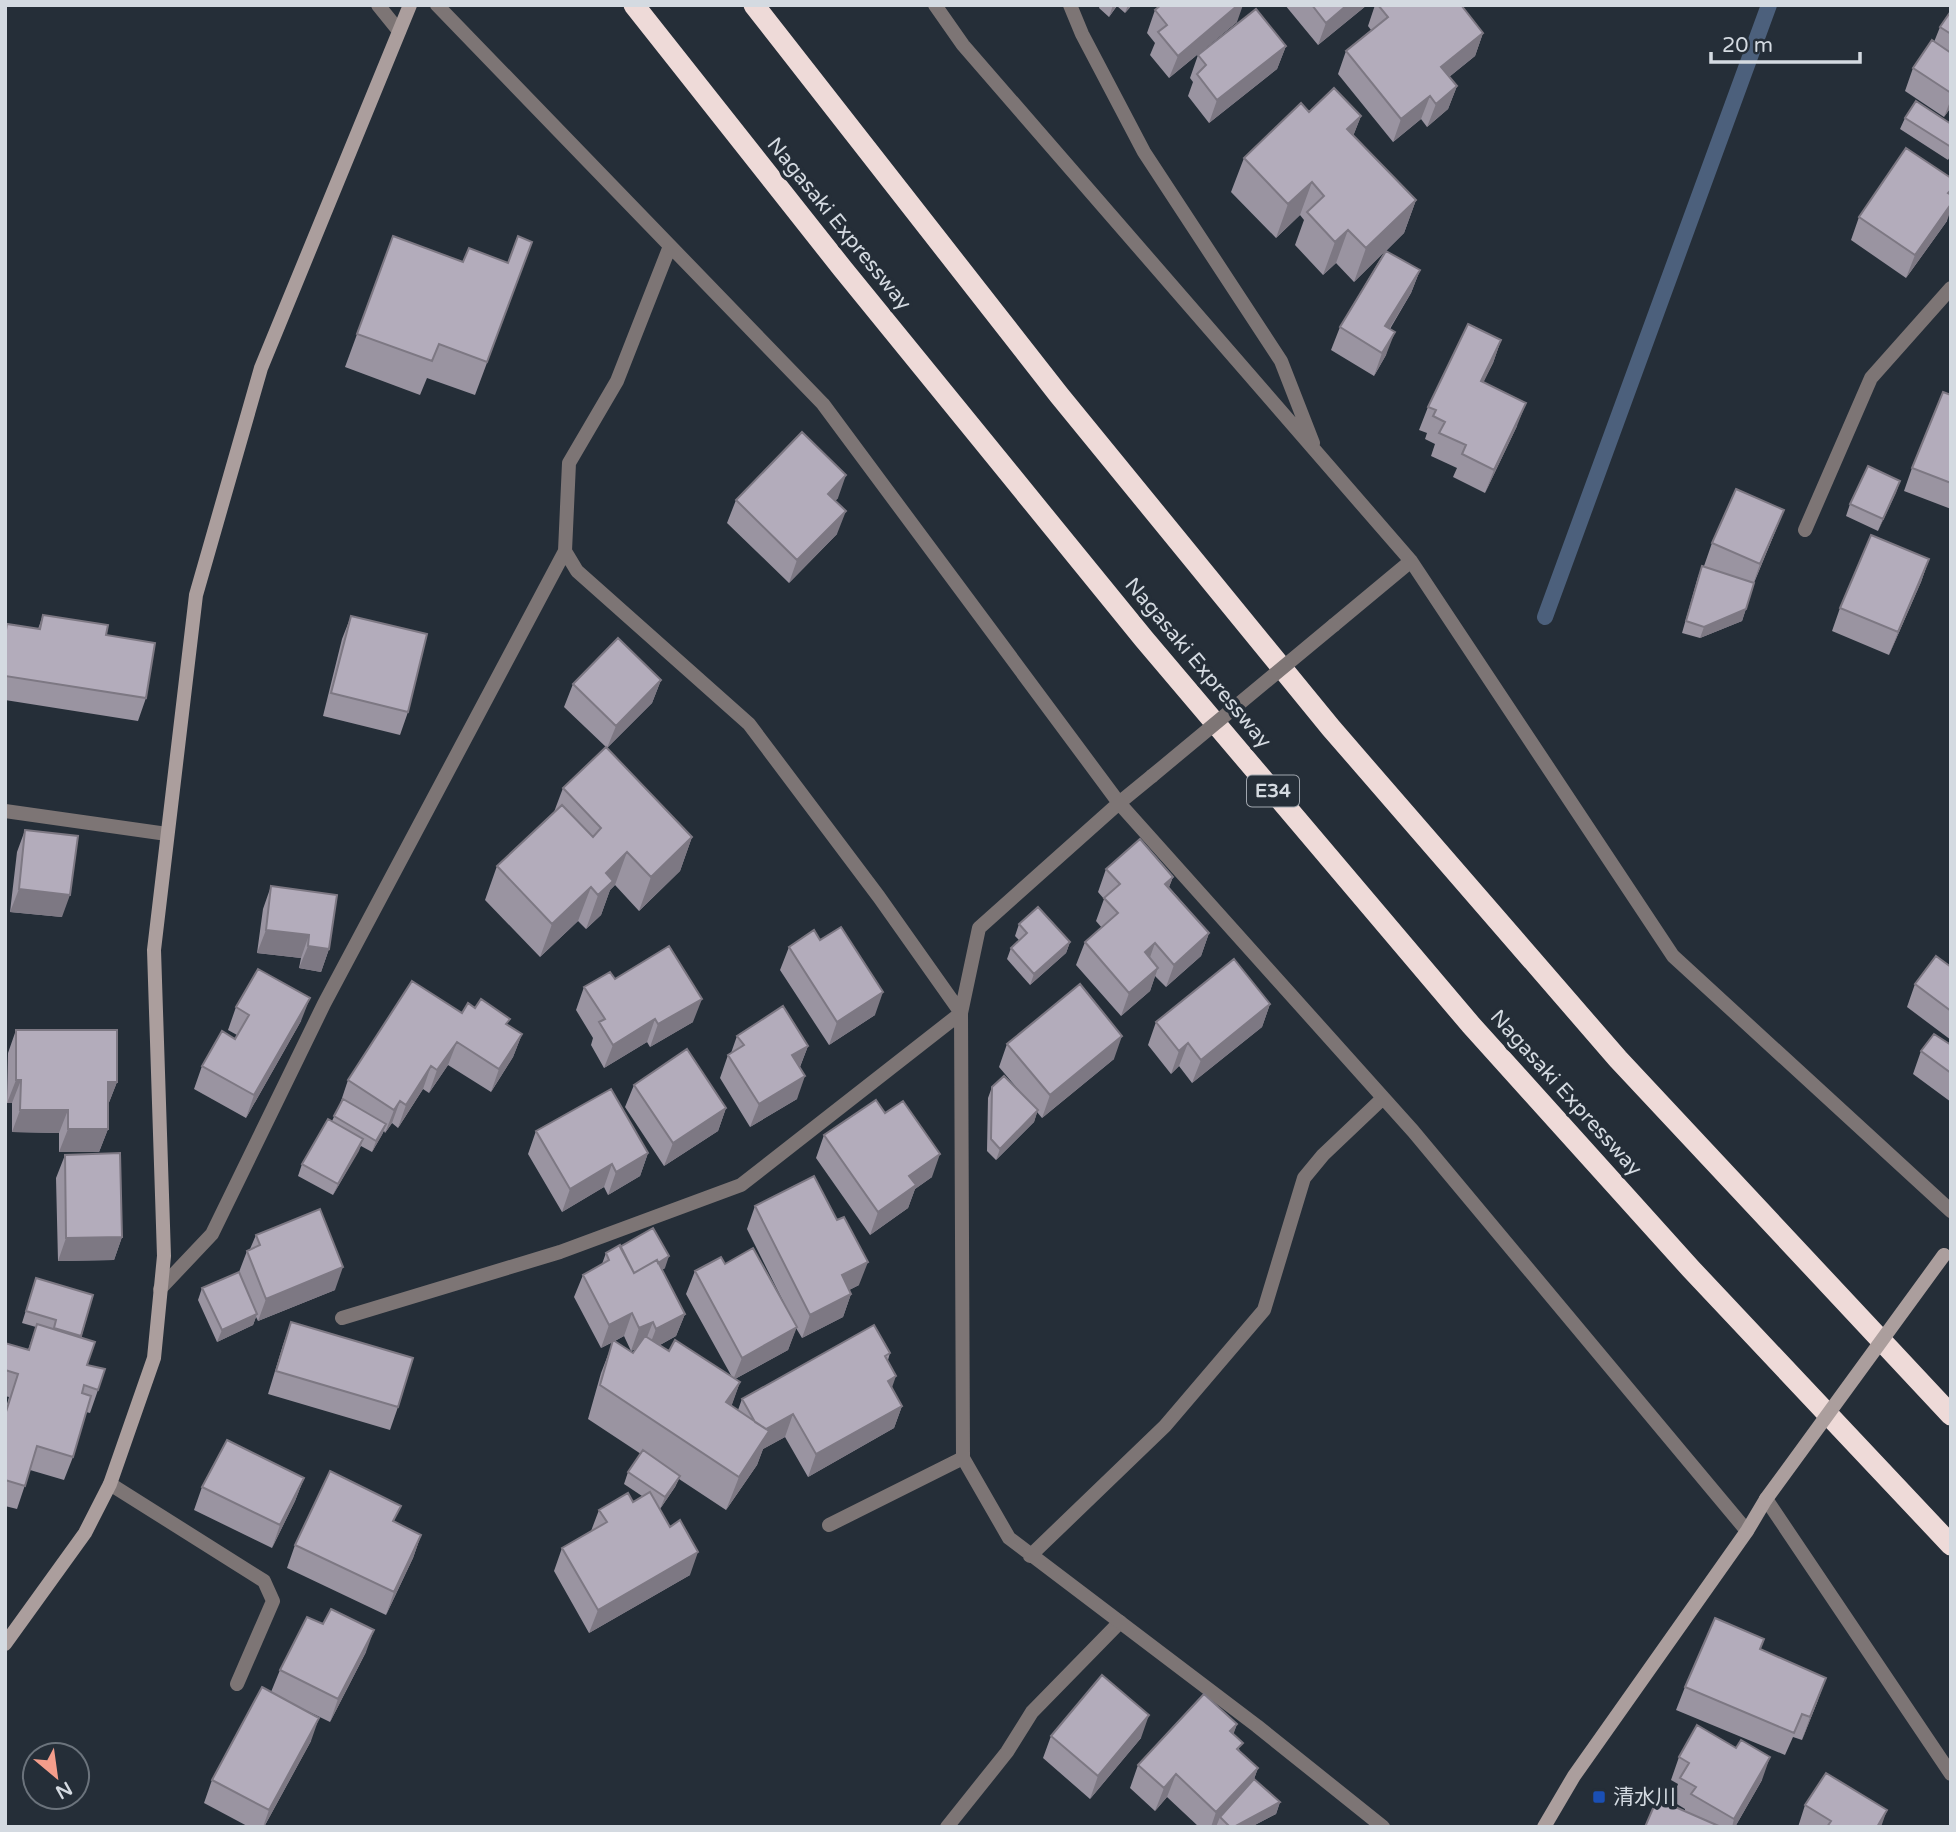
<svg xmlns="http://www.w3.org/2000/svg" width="1956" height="1832" viewBox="0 0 1956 1832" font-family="'Varela Round','Noto Sans JP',sans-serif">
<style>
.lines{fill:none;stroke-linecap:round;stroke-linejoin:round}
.stream{stroke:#4c607c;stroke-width:16}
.lane{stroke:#7d7575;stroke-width:14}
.street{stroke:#7d7575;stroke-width:14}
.secondary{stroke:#ab9e9d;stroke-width:14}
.highway{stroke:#eedad8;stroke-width:21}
.street-bridge{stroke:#7d7575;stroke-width:14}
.secondary-bridge{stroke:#ab9e9d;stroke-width:14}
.wall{fill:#9a94a1;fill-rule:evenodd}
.shaded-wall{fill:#7d7883}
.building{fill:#b3acbb;stroke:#7d7883;stroke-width:2}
.transit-dot{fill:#1a4fb4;stroke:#252e38;stroke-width:2.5}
.labels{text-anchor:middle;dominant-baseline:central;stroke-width:7;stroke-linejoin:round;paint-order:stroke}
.shield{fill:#252e38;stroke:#a0a6ae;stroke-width:2}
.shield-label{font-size:19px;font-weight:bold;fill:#d4dae1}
.street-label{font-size:21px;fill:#d4dae1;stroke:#252e38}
.poi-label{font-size:21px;fill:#d4dae1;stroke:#252e38;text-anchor:start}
</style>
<rect width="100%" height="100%" fill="#252e38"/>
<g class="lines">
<path class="stream" d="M1545,617L1769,5"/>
<path class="lane" d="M947,1827L1007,1752L1032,1712L1120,1622"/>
<path class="street" d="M378,5L399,31
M437,5L823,404L1119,803L1413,1131L1747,1531
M935,5L963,45L1411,561L1673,956L1951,1211
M1070,5L1082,34L1144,152L1281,361L1313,443
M1805,530L1871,378L1951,288
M1334,625L1411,561
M1152,776L1119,803L979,928L961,1013L963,1458L1009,1538L1257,1726L1383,1827
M5,811L167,834
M160,1289L212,1234L324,1004L565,551
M342,1318L560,1252L741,1185L961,1013L879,897L749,724L577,571L565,551L569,463L617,381L670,246
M110,1484L264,1581L273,1601L237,1684
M1766,1499L1951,1774
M829,1525L963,1458
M1030,1556L1165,1426L1264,1310L1304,1178L1323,1155L1383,1098"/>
<path class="secondary" d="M5,1644L85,1533L110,1484L154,1358L164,1256L154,950L196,595L261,368L410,5
M1544,1827L1574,1776L1747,1531L1766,1499"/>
<path class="highway" d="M634,5L842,268L1144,639L1471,1025L1691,1269L1951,1545
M754,5L1059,395L1331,728L1618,1059L1951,1415"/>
<path class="street-bridge" d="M1152,776L1334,625"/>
<path class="secondary-bridge" d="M1766,1499L1944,1255"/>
</g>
<path class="wall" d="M1100,5H1132L1125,13L1117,6L1109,17L1099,8Z
M1285,5H1367L1318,45Z
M1375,5H1461L1483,33L1475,56L1449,77L1457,86L1448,109L1427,127L1421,119L1393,142L1338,74L1346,51L1371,30L1368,26Z
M1155,10L1237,22L1169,78L1150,55L1155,43L1147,33Z
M1951,11V111L1949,110L1944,117L1905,91L1913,68L1934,42L1940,27Z
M1286,46L1277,69L1209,123L1188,96L1193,82L1190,78L1198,55Z
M1309,112L1361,116L1353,136L1416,200L1404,233L1386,251L1420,270L1411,293L1390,329L1386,355L1374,376L1331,350L1340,327L1385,251L1354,282L1336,263L1323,275L1295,245L1304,220L1300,215L1276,238L1231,192L1244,158Z
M1905,118L1951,124V155L1948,160L1900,129Z
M1859,217L1947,221L1906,278L1851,240Z
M393,236L463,262L508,263L532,242L475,395L427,378L420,395L345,367Z
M1501,340L1493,363L1483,382L1517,426L1485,493L1453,477L1457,468L1431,456L1435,444L1425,439L1427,433L1419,430L1428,407Z
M1951,395V509L1904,491L1912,468Z
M1900,481L1878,531L1846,516L1850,504Z
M838,498L835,501L837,534L789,583L727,523L736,500Z
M1784,510L1775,532L1754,583L1742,621L1700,638L1682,633L1698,577L1702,566H1704L1712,543Z
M1929,559L1921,582L1889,655L1832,631L1840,608Z
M43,615L106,635L146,698L138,721L5,700V630L7,624L38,629Z
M351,616L408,712L400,735L323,716L342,639Z
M661,680L652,703L607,748L692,837L680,871L639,911L615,885L610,890L601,915L586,929L578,921L540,957L485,900L497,866L554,812L563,788L606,747L564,707L573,684Z
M25,830L62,917L10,912L17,852Z
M1106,869L1173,877L1169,887L1209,933L1201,956L1166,987L1155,976L1150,991L1121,1016L1076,965L1085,942L1102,928L1096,921L1104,899L1098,892Z
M271,886L329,949L321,972L299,968L301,958L257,953L263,909Z
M1019,924L1070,942L1066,953L1030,985L1007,959L1011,948L1019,940L1015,936Z
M820,940L875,1015L829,1045L780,970L789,947Z
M1951,967V1040L1907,1007L1915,984Z
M615,979L693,1022L650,1047L647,1042L604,1068L591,1045L593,1038L576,1010L584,987Z
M1270,1004L1262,1027L1192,1083L1179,1066L1171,1074L1148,1045L1156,1022Z
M236,1007L301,1021L246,1118L194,1089L202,1066L235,1039L237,1035L228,1030Z
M462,1013L508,1025L522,1034L513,1057L491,1092L448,1065L429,1093L423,1089L398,1128L392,1123L385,1133L384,1131L372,1152L361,1146L333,1195L298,1176L302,1164L332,1121L340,1104L348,1080Z
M16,1030L117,1082L108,1105V1129L99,1152H59V1133L12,1132V1103H7L8,1053Z
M737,1036L808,1046L800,1067L797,1099L750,1127L720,1078L728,1055L731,1053Z
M1007,1044L1114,1059L1042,1118L1037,1112L1034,1122L996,1160L987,1151L988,1098L992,1087L1023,1095L999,1067Z
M1951,1045V1102L1913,1074L1921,1051Z
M634,1085L726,1108L718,1131L664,1166L625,1107Z
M536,1131L648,1153L640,1176L608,1195L604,1187L562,1212L528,1154Z
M824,1135L932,1177L915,1189L908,1208L870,1235L816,1158Z
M65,1155L122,1237L114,1260L58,1261L56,1178Z
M755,1206L859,1285L849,1290L851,1294L843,1317L802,1338L796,1328L788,1350L735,1379L740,1382L731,1406L738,1410L742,1399L890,1353L888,1360L892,1388L902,1406L894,1428L808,1477L785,1437L763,1449L757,1465L726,1510L679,1479L675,1487L660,1509L659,1508L690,1575L589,1633L554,1571L562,1548L591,1531L599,1510L633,1502L642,1496L624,1484L628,1472L641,1454L588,1419L601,1373L613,1342L601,1348L574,1297L583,1275L602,1264L606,1253L665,1268L662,1270L685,1314L676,1336L660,1345L669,1351L732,1377L686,1294L695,1271L725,1264L791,1317L747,1229ZM624,1336L631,1351L636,1349L633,1353L615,1341Z
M256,1235L335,1290L258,1321L256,1317L253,1325L217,1342L198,1300L202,1288L239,1272L247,1251L250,1249Z
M36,1278L93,1295L81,1338L87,1365L98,1390L90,1413L86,1412L73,1457L64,1480L30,1470L17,1509L5,1506V1411L9,1397L5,1396V1343L28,1350L36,1327L22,1323Z
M291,1322L398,1407L390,1430L268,1394L283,1345Z
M304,1478L295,1501L272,1548L194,1510L202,1487Z
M395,1522L421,1535L413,1558L386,1615L287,1568L295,1545Z
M1764,1639L1760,1650L1818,1700L1802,1740L1793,1737L1785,1755L1676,1710L1685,1687Z
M366,1652L330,1722L289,1702L311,1741L264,1827H249L204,1803L212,1780L271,1692L280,1670Z
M1237,1724L1233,1734L1240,1751L1258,1768L1254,1779L1280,1802L1276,1814L1251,1827H1217V1825L1216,1827H1199L1167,1797L1155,1811L1130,1788L1138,1765Z
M1051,1736L1141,1738L1090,1799L1043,1758Z
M1679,1757L1762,1780L1735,1827H1645L1685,1811V1809L1672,1801L1678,1784L1671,1780Z
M1805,1805L1881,1827H1798Z"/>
<path class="shaded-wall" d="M1113,5H1117L1109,17Z
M1128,5H1132L1125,13Z
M1238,5H1243L1237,22L1169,78L1178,56Z
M1347,5H1367L1318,45L1326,23Z
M1483,33L1475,56L1433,90L1441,67Z
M1286,46L1277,69L1209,123L1217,100Z
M1457,86L1448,109L1427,127L1436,104Z
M1430,96L1421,119L1393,142L1401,119Z
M1951,99V105L1949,110L1944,117Z
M1361,116L1348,149L1347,129Z
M1312,182L1300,215L1276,238L1288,204Z
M1416,200L1404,233L1354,282L1366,248Z
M1951,204V209L1947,221L1906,278L1915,255Z
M1348,230L1336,263L1323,275L1335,242Z
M1420,270L1411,293L1377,349L1385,326Z
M1395,332L1386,355L1374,376L1382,353Z
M1501,340L1493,363L1473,404L1481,381Z
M1526,403L1517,426L1485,493L1494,470Z
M846,475L838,498L819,516L828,494Z
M1900,481L1896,493L1878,531L1883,519Z
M1784,510L1775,532L1752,587L1760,564Z
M846,511L837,534L789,583L797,560Z
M1929,559L1921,582L1889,655L1898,632Z
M1746,609L1742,621L1700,638L1704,627Z
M661,680L652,703L607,748L616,726Z
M692,837L680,871L639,911L651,877Z
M627,852L615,885L610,890L601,915L586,929L606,873Z
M1173,877L1164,900L1165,884Z
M591,887L578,921L540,957L552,924Z
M19,889L70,895L62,917L10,912Z
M266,930L309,935L301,958L257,953Z
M1209,933L1201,956L1166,987L1174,965Z
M1070,942L1066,953L1030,985L1034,974Z
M1155,943L1147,966L1145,952Z
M308,946L329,949L321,972L299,968Z
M1158,968L1150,991L1121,1016L1129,993Z
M883,992L875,1015L829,1045L837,1022Z
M310,998L301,1021L246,1118L254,1095Z
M702,999L693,1022L650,1047L658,1024Z
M1270,1004L1262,1027L1192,1083L1201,1060Z
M655,1019L647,1042L604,1068L613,1045Z
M522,1034L513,1057L491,1092L499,1069Z
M1122,1036L1114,1059L1042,1118L1050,1095Z
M457,1042L448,1065L429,1093L437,1070Z
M1188,1043L1179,1066L1171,1074L1179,1051Z
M808,1046L799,1069L792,1055Z
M431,1066L423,1089L398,1128L406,1105Z
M805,1076L797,1099L750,1127L759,1104Z
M16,1080H21L12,1103H7Z
M108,1082H117L108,1105Z
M400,1101L392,1123L385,1133L394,1110Z
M726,1108L718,1131L664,1166L673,1143Z
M20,1110H68L59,1133L12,1132Z
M1038,1110L1034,1122L996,1160L1000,1149Z
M386,1124L382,1135L372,1152L376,1141Z
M68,1129H108L99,1152H59Z
M363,1139L359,1151L333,1195L338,1184Z
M648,1153L640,1176L608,1195L616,1172Z
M940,1154L932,1177L915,1189L908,1208L870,1235L878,1212L909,1176Z
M612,1164L604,1187L562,1212L570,1189Z
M122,1237L114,1260L58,1261L66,1238Z
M669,1256L665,1268L630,1287L634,1276Z
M868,1262L859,1285L834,1298L842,1275Z
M343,1267L335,1290L258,1321L266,1299Z
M851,1294L843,1317L802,1338L810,1315Z
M632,1313L624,1336L601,1348L609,1325Z
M257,1314L253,1325L217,1342L222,1330Z
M685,1314L676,1336L647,1352L656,1329Z
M653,1322L644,1345L631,1351L639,1328Z
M797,1327L788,1350L733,1380L742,1358Z
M896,1376L888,1399V1381Z
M740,1382L728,1416L726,1402Z
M902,1406L894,1428L808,1477L816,1454Z
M793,1414L785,1437L763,1449L757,1465L726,1510L739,1477L761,1432Z
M680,1476L675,1487L660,1509L665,1497Z
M304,1478L295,1501L272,1548L280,1525Z
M421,1535L413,1558L386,1615L394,1592Z
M698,1552L690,1575L589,1633L598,1610Z
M374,1630L366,1652L330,1722L338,1699Z
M1826,1678L1818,1700L1802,1740L1810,1717Z
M1149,1715L1141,1738L1090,1799L1098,1776Z
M319,1718L311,1741L264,1827H263L269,1810Z
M1237,1724L1229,1747L1230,1731Z
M1770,1757L1762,1780L1735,1827H1732L1734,1819Z
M1258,1768L1250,1790L1220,1817L1216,1827H1211L1216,1812Z
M1176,1774L1167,1797L1155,1811L1164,1788Z
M1280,1802L1276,1814L1251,1827H1234Z
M1887,1810L1881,1827H1877Z"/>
<path class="building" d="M1161,5H1238L1178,56L1158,32L1167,25L1155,10Z
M1312,5H1347L1326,23Z
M1378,5H1461L1483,33L1441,67L1457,86L1436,104L1430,96L1401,119L1346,51L1388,17Z
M1256,9L1286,46L1217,100L1197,74L1206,65L1198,55Z
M1951,11V34L1940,27Z
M1932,40L1951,53V93L1913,68Z
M1334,88L1361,116L1347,129L1416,200L1366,248L1348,230L1335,242L1307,212L1324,196L1312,182L1288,204L1244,158L1301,103L1309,112Z
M1916,101L1951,124V147L1905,118Z
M1906,148L1951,178V190L1948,193L1951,195V204L1915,255L1859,217Z
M393,236L463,262L469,248L508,263L518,236L532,242L487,362L439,344L432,361L357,334Z
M1386,251L1420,270L1385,326L1395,332L1382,353L1340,327Z
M1468,324L1501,340L1481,381L1526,403L1494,470L1462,454L1466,445L1439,433L1445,422L1433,416L1436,410L1428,407Z
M1943,392L1951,395V483L1912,468Z
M802,432L846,475L828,494L846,511L797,560L736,500Z
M1868,466L1900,481L1883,519L1850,504Z
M1736,489L1784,510L1760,564L1712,543Z
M1871,535L1929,559L1898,632L1840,608Z
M1702,566L1754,583L1746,609L1704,627L1686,621Z
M43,615L108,625L106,635L155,643L146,698L5,676V636L7,624L40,629Z
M351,616L427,634L408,712L331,693Z
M618,638L661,680L616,726L573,684Z
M606,747L692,837L651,877L627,852L606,873L613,881L598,895L591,887L552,924L497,866L562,805L593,837L601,828L563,788Z
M25,830L78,836L70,895L19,889Z
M1140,839L1173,877L1165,884L1209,933L1174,965L1155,943L1145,952L1158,968L1129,993L1085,942L1118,913L1104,898L1120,884L1106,869Z
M271,886L337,895L329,949L308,946L309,935L266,930Z
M1038,907L1070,942L1034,974L1011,948L1027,933L1019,924Z
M841,927L883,992L837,1022L789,947L814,930L820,940Z
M669,946L702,999L658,1024L655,1019L613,1045L599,1022L605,1019L584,987L610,972L615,979Z
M1936,956L1951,967V1011L1915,984Z
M1234,959L1270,1004L1201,1060L1188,1043L1179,1051L1156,1022Z
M258,969L310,998L254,1095L202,1066L222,1031L235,1039L249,1015L236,1007Z
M412,981L462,1013L468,1003L475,1008L481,999L510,1019L506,1024L522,1034L499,1069L457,1042L437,1070L431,1066L406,1105L400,1101L394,1110L348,1080Z
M1080,984L1122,1036L1050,1095L1007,1044Z
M783,1006L808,1046L792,1055L805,1076L759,1104L728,1055L744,1045L737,1036Z
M16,1030H117V1082H108V1129H68V1110H20L21,1080H16Z
M1934,1034L1951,1045V1073L1921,1051Z
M687,1049L726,1108L673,1143L634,1085Z
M1004,1076L1038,1110L1000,1149L991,1139L992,1087Z
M611,1089L648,1153L616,1172L612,1164L570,1189L536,1131Z
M343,1099L386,1124L376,1141L334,1116Z
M876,1100L885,1113L903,1101L940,1154L909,1176L916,1185L878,1212L824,1135Z
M328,1119L363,1139L338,1184L302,1164Z
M120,1153L122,1237L66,1238L65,1155Z
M814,1176L837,1220L844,1217L868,1262L842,1275L851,1294L810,1315L755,1206Z
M320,1209L343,1267L266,1299L247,1251L260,1245L256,1235Z
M653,1228L669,1256L658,1263L657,1260L634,1273L620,1247Z
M620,1245L634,1273L657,1260L685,1314L656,1329L653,1322L639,1328L632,1313L609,1325L583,1275L609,1260L606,1253Z
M753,1248L797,1327L742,1358L695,1271L721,1257L725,1264Z
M239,1272L257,1314L222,1330L202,1288Z
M36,1278L93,1295L81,1336L54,1328L56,1320L26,1311Z
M291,1322L413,1358L398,1407L276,1371Z
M37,1324L95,1342L87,1365L105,1369L98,1390L84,1385L82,1393L91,1396L73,1457L37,1446L25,1486L5,1480V1415L18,1374L5,1370V1343L29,1350Z
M874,1325L890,1353L885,1356L896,1376L888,1381L902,1406L816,1454L793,1414L766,1429L755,1422L742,1399Z
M645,1336L669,1351L675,1340L740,1382L726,1402L769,1431L739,1477L600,1385L613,1340L633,1353Z
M227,1440L304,1478L280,1525L202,1487Z
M643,1450L680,1476L665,1497L628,1472Z
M330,1471L401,1506L393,1521L421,1535L394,1592L295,1545Z
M650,1492L670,1527L680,1520L698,1552L598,1610L562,1548L607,1522L599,1510L628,1493L633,1502Z
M331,1609L374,1630L338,1699L280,1670L307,1617L323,1624Z
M1715,1618L1764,1639L1760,1649L1826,1678L1810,1717L1802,1714L1794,1733L1685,1687Z
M1102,1675L1149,1715L1098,1776L1051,1736Z
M262,1687L319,1718L269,1810L212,1780Z
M1204,1694L1237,1724L1230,1731L1243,1743L1237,1749L1258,1768L1216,1812L1176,1774L1164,1788L1138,1765Z
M1697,1725L1736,1748L1741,1740L1770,1757L1734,1819L1691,1794L1696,1787L1680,1778L1689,1763L1679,1757Z
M1826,1773L1887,1810L1877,1827H1827L1831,1821L1805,1805Z
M1254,1779L1280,1802L1234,1827H1230L1220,1817Z
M1657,1799L1721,1827H1645Z"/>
<rect class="transit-dot" x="1592" y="1790" width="14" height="14" rx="3.5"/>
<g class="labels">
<rect class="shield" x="1247" y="775.5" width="52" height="31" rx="5"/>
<g class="shield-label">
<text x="1273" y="791">E34</text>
</g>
<g class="street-label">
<text transform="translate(839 224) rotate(51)">Nagasaki Expressway</text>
<text transform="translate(1198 663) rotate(50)">Nagasaki Expressway</text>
<text transform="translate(1566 1093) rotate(48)">Nagasaki Expressway</text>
</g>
<g class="poi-label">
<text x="1613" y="1797">清水川</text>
</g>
</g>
<rect width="1956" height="1832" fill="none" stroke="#d4dae1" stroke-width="14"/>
<g transform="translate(56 1776) rotate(151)"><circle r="33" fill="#252e38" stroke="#6b737c" stroke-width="2"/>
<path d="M0-5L12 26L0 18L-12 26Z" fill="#f49d8b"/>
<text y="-10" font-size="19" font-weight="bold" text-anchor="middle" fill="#d4dae1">N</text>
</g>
<path d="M1711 52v10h149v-10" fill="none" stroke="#d4dae1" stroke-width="3.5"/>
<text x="1722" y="52" font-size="21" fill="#d4dae1" stroke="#252e38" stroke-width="5" paint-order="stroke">20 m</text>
</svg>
